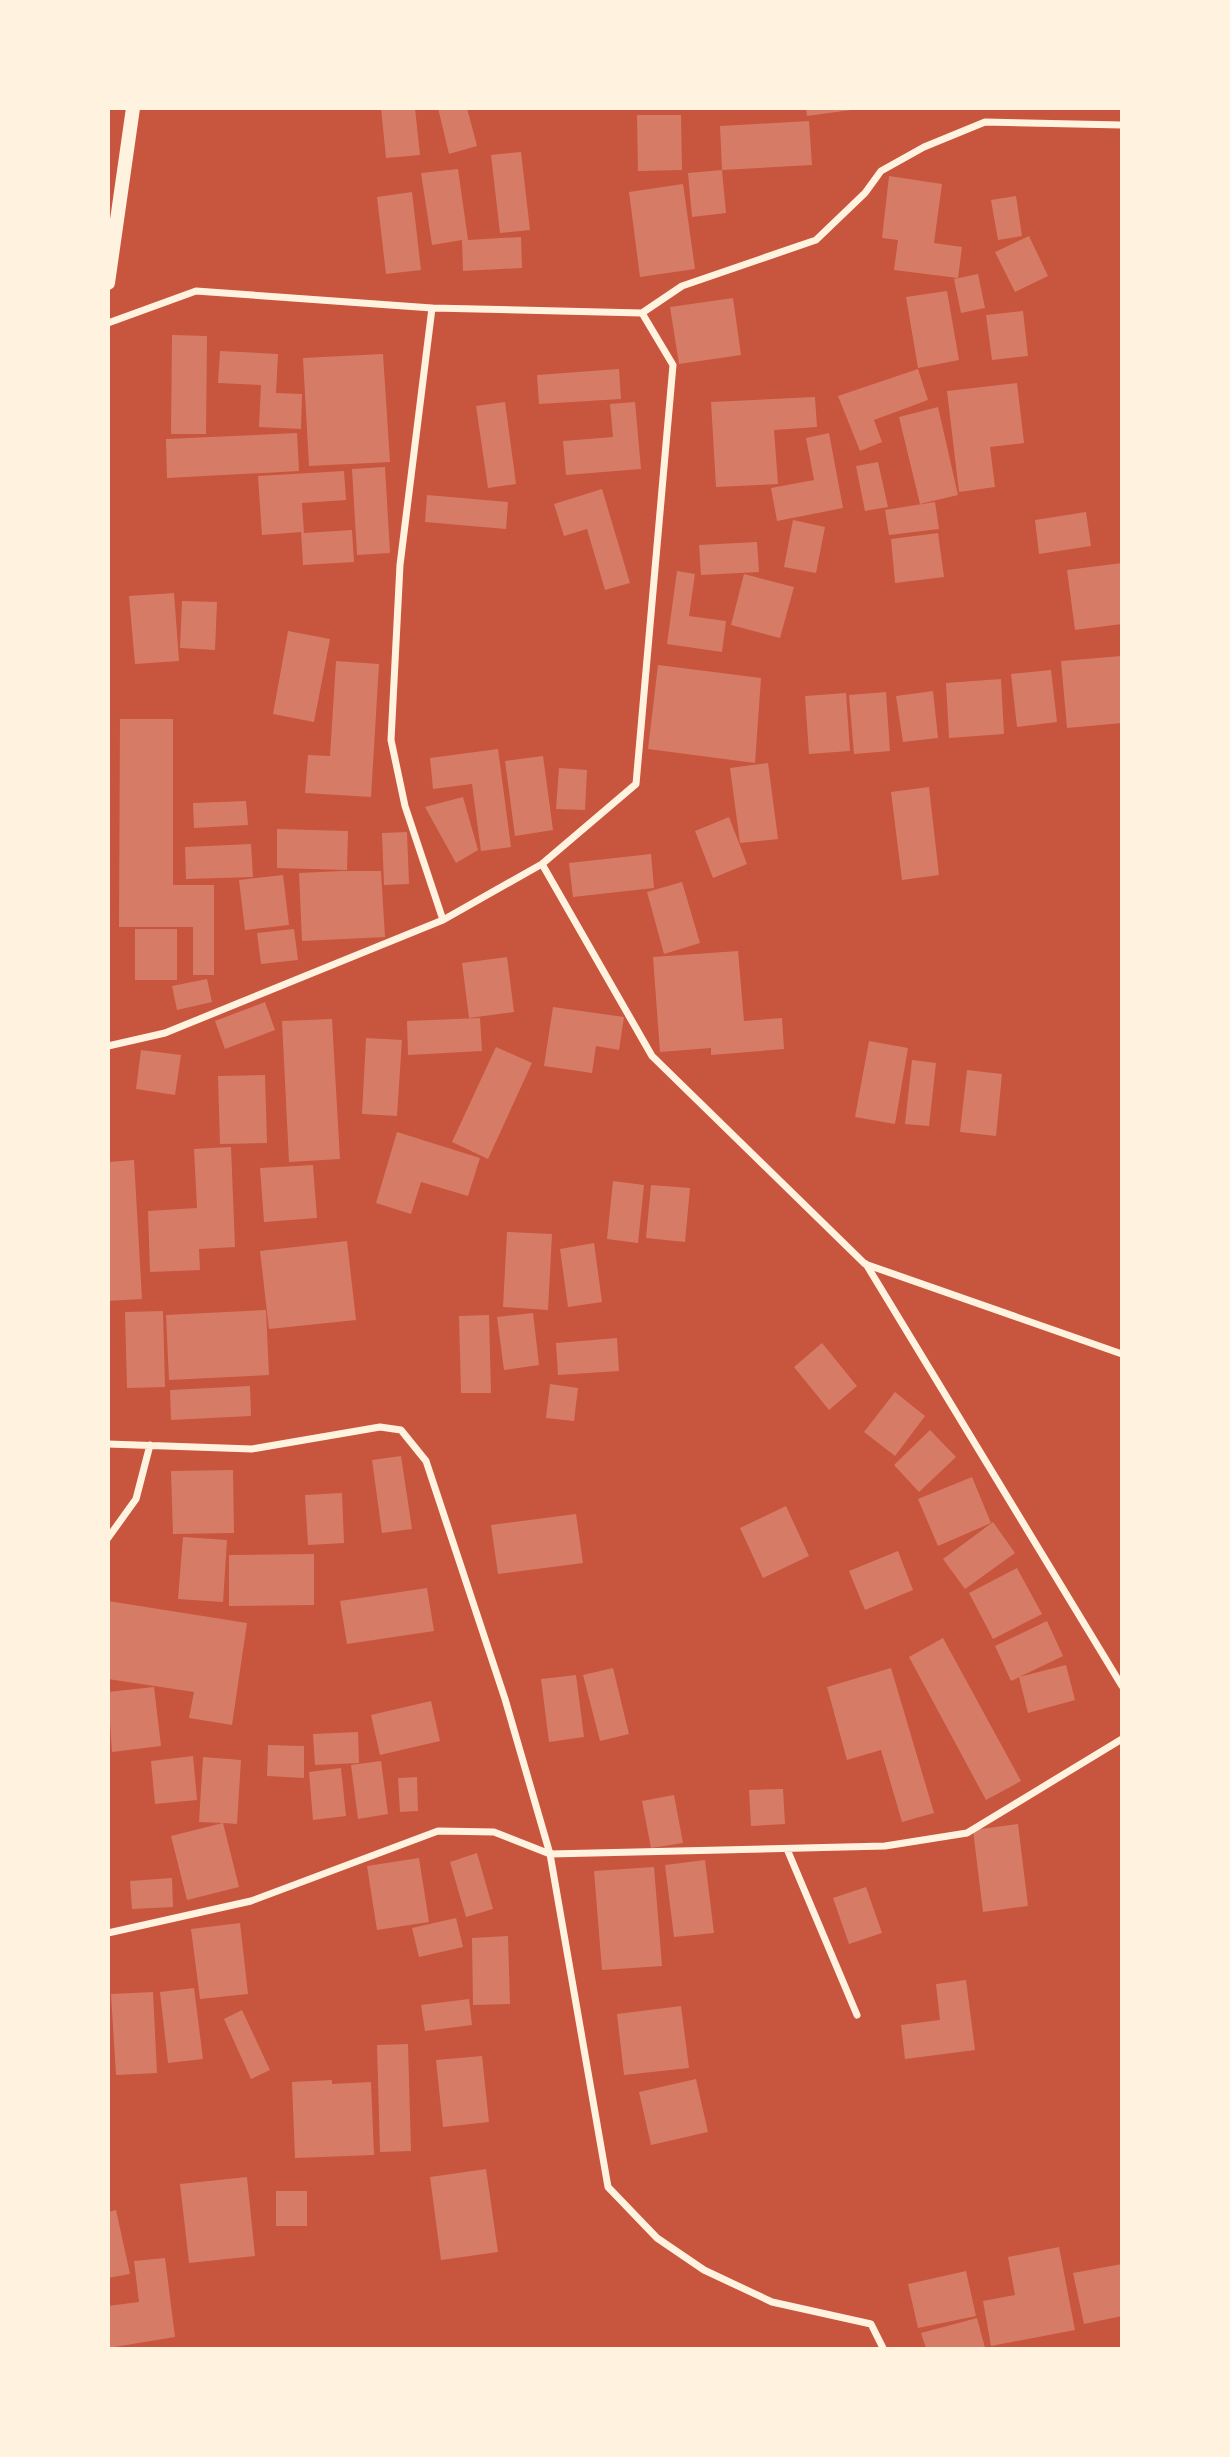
<svg xmlns="http://www.w3.org/2000/svg" width="1230" height="2457" viewBox="0 0 1230 2457" font-family="Jost,sans-serif">
<style>
.building{fill:#d67c66}
.lines{fill:none;stroke-linecap:round;stroke-linejoin:round}
.minor{stroke:#fff3e0;stroke-width:7}
.secondary{stroke:#fff3e0;stroke-width:14}
</style>
<rect width="100%" height="100%" fill="#c8553d"/>
<path class="building" d="M381,108H415L420,155L386,158Z
M438,108H467L477,146L449,154Z
M806,108H851V110L807,116Z
M637,115H681L682,170L638,171Z
M809,121L812,165L722,170L726,213L692,217L688,173L722,170L720,126Z
M521,152L530,230L500,233L491,155Z
M458,169L468,240L521,237L522,268L463,271L462,240L432,245L421,173Z
M889,176L942,184L934,243L962,247L958,278L894,270L898,240L882,238Z
M683,184L695,269L640,277L629,192Z
M412,192L421,270L386,274L377,197Z
M1016,196L1022,236L998,240L991,200Z
M1029,236L1048,276L1015,292L995,252Z
M978,274L985,308L961,313L954,279Z
M947,291L959,360L918,368L906,297Z
M733,298L741,355L679,364L670,307Z
M1023,311L1028,356L992,360L986,315Z
M172,335L207,336L206,434H171Z
M220,351L278,354L276,393L302,394L301,429L259,427L261,385L218,383Z
M383,354L390,462L309,466L303,358Z
M619,369L621,399L539,404L537,375Z
M918,369L928,400L874,420L882,442L860,451L838,396Z
M1017,383L1024,443L990,447L995,487L959,492L947,391Z
M815,397L817,427L774,430L778,484L716,487L711,402Z
M505,402L516,484L488,488L476,406Z
M635,402L641,469L566,475L563,441L613,437L610,404Z
M938,407L958,495L920,504L899,417Z
M297,433L299,471L167,478L166,439Z
M829,433L843,508L777,521L771,488L814,480L806,438Z
M878,462L888,507L865,511L856,466Z
M385,467L390,553L357,555L352,469Z
M344,471L346,500L302,503L304,533L352,530L354,562L303,565L301,532L262,535L258,476Z
M602,489L630,583L605,590L587,529L564,536L554,504Z
M427,495L508,502L506,529L425,522Z
M935,502L939,529L889,535L885,510Z
M1086,512L1091,546L1039,554L1035,520Z
M793,520L825,527L816,573L784,567Z
M938,533L944,577L895,583L891,539Z
M757,542L759,572L701,575L699,545Z
M1122,563V624L1075,630L1067,570Z
M677,571L695,574L689,616L726,621L722,652L667,644Z
M744,574L794,587L780,638L731,625Z
M174,593L179,661L135,664L129,596Z
M182,601L217,602L215,650L180,648Z
M288,631L330,639L314,722L273,714Z
M1122,656V723L1067,728L1061,661Z
M336,661L379,664L371,797L305,793L308,755L330,756Z
M658,665L761,678L755,763L648,749Z
M1051,670L1057,722L1017,727L1011,674Z
M1001,679L1004,734L949,738L946,683Z
M933,691L938,738L903,742L896,696Z
M886,692L890,751L854,754L849,695Z
M846,693L850,751L809,754L805,696Z
M120,719H173V885H214V975H193V927H119Z
M498,749L511,847L481,851L472,784L433,789L430,758Z
M543,756L553,830L515,836L505,761Z
M768,763L778,839L740,843L730,768Z
M559,768L587,770L585,810L556,809Z
M929,787L939,875L902,880L891,792Z
M463,797L478,850L456,863L425,807Z
M246,801L248,825L194,828L193,803Z
M729,817L747,864L713,878L695,831Z
M277,829L348,831L347,870L277,868Z
M407,832L409,884L384,885L382,833Z
M251,844L253,877L186,879L185,847Z
M651,854L654,888L573,897L569,863Z
M342,871H381L385,937L302,941L299,873Z
M283,875L289,925L245,930L239,880Z
M682,882L700,943L664,954L647,892Z
M135,929H177V980H135Z
M294,929L298,960L261,964L257,933Z
M738,951L744,1021L782,1018L784,1049L711,1055V1048L660,1052L653,957Z
M507,957L514,1012L469,1018L462,963Z
M207,979L212,1002L177,1010L172,986Z
M265,1002L275,1030L225,1049L215,1021Z
M553,1007L624,1017L619,1050L596,1046L592,1073L544,1066Z
M480,1018L482,1051L408,1055L407,1021Z
M332,1019L340,1159L289,1162L282,1021Z
M366,1038L402,1040L397,1116L362,1114Z
M869,1041L908,1048L895,1124L855,1117Z
M496,1047L532,1063L488,1159L452,1142Z
M141,1050L181,1055L175,1095L136,1089Z
M912,1060L936,1063L929,1126L905,1124Z
M967,1070L1002,1074L996,1136L960,1132Z
M265,1075L267,1143L220,1144L218,1076Z
M397,1132L480,1158L468,1196L421,1182L411,1214L376,1203Z
M231,1147L235,1247L199,1249L200,1270L150,1272L148,1211L197,1208L194,1149Z
M134,1160L142,1299L108,1301V1162Z
M313,1165L317,1218L264,1222L260,1168Z
M613,1181L644,1185L638,1243L607,1239Z
M651,1185L690,1188L685,1242L646,1238Z
M507,1232L552,1234L548,1310L503,1307Z
M347,1241L356,1320L269,1329L260,1251Z
M594,1243L602,1302L568,1307L560,1249Z
M266,1310L269,1375L169,1380L166,1315Z
M163,1311L165,1387L127,1388L125,1312Z
M533,1313L539,1365L504,1370L497,1317Z
M489,1315L491,1393H461L459,1316Z
M617,1338L619,1371L558,1375L556,1343Z
M822,1343L857,1386L829,1410L794,1367Z
M550,1384L578,1388L574,1421L546,1418Z
M250,1386L251,1416L171,1420L170,1390Z
M895,1392L925,1416L895,1456L864,1432Z
M930,1430L956,1457L919,1492L894,1465Z
M401,1456L412,1529L382,1533L372,1460Z
M233,1470L234,1533L173,1534L171,1471Z
M972,1477L991,1523L938,1546L918,1499Z
M342,1493L344,1543L308,1545L305,1495Z
M786,1506L809,1556L763,1578L740,1528Z
M576,1514L583,1563L498,1574L491,1525Z
M993,1522L1015,1553L965,1589L943,1559Z
M183,1537L227,1540L223,1602L178,1599Z
M898,1551L913,1590L865,1610L849,1571Z
M314,1554V1605L229,1606V1555Z
M1017,1568L1042,1614L993,1639L969,1593Z
M427,1588L434,1631L347,1644L340,1601Z
M108,1601L247,1623L232,1725L189,1718L194,1692L108,1679Z
M1047,1621L1063,1656L1011,1681L995,1646Z
M943,1638L1021,1781L986,1800L909,1657Z
M1066,1665L1075,1700L1028,1713L1019,1677Z
M613,1668L629,1734L600,1741L583,1675Z
M891,1668L934,1813L902,1822L881,1750L847,1760L827,1687Z
M576,1675L584,1737L549,1742L541,1679Z
M154,1687L161,1746L112,1752L108,1692Z
M431,1701L440,1741L380,1755L371,1715Z
M358,1732L359,1763L315,1765L313,1734Z
M268,1745L304,1746V1778L267,1776Z
M193,1756L197,1800L155,1804L151,1761Z
M203,1757L241,1760L237,1824L223,1823L239,1887L187,1900L171,1836L223,1823L199,1822Z
M381,1761L388,1814L358,1819L351,1765Z
M341,1768L346,1816L313,1820L309,1772Z
M417,1777L418,1811L400,1812L398,1778Z
M783,1789L785,1824L751,1826L749,1790Z
M674,1795L683,1843L651,1848L642,1801Z
M1018,1824L1028,1906L983,1912L973,1830Z
M477,1853L493,1909L466,1917L450,1862Z
M419,1858L429,1922L377,1930L367,1866Z
M705,1860L714,1933L674,1937L665,1865Z
M654,1867L662,1966L602,1970L594,1871Z
M172,1878L173,1907L132,1909L130,1881Z
M866,1887L882,1933L849,1944L833,1898Z
M456,1918L463,1947L419,1957L412,1928Z
M240,1923L248,1994L200,1999L191,1929Z
M508,1936L510,2004L473,2005L472,1938Z
M966,1980L975,2050L905,2059L901,2025L940,2020L936,1984Z
M194,1988L203,2059L168,2063L160,1992Z
M153,1992L157,2073L116,2075L111,1994Z
M469,1999L472,2025L425,2031L421,2005Z
M681,2006L689,2068L624,2075L617,2014Z
M242,2010L270,2070L251,2079L224,2019Z
M408,2044L411,2151L380,2152L377,2045Z
M482,2056L489,2122L443,2127L436,2060Z
M696,2079L708,2132L651,2145L639,2092Z
M332,2080V2084L371,2082L374,2155L295,2158L292,2082Z
M486,2169L498,2252L441,2260L430,2177Z
M247,2177L255,2256L189,2263L180,2184Z
M276,2191H307V2226H276Z
M116,2210L130,2274L108,2278V2212Z
M1059,2247L1075,2330L991,2346L983,2301L1015,2295L1008,2257Z
M165,2258L175,2337L108,2348V2306L139,2302L134,2261Z
M1122,2264V2316L1084,2324L1073,2273Z
M966,2271L976,2316L918,2328L908,2284Z
M977,2318L985,2348H926L921,2333Z"/>
<g class="lines">
<path class="minor" d="M432,308L400,565L391,740L405,806L443,920
M108,323L196,291L432,308L642,313L682,286L816,240L865,193L881,171L924,147L985,122L1122,125
M542,864L652,1056L865,1264L1122,1354
M108,1046L165,1033L443,920L542,864L636,784L673,365L642,313
M866,1264L1122,1686
M108,1444L252,1449L380,1427L401,1430L426,1461L505,1699L550,1854L608,2187L657,2238L704,2270L772,2302L871,2324L883,2348
M108,1538L136,1499L150,1445
M787,1849L857,2015
M108,1933L251,1901L438,1831L494,1832L550,1854L885,1846L967,1833L1122,1739"/>
<path class="secondary" d="M108,283L133,108"/>
</g>
<rect width="1230" height="2457" fill="none" stroke="#fff3e0" stroke-width="220"/>
</svg>
